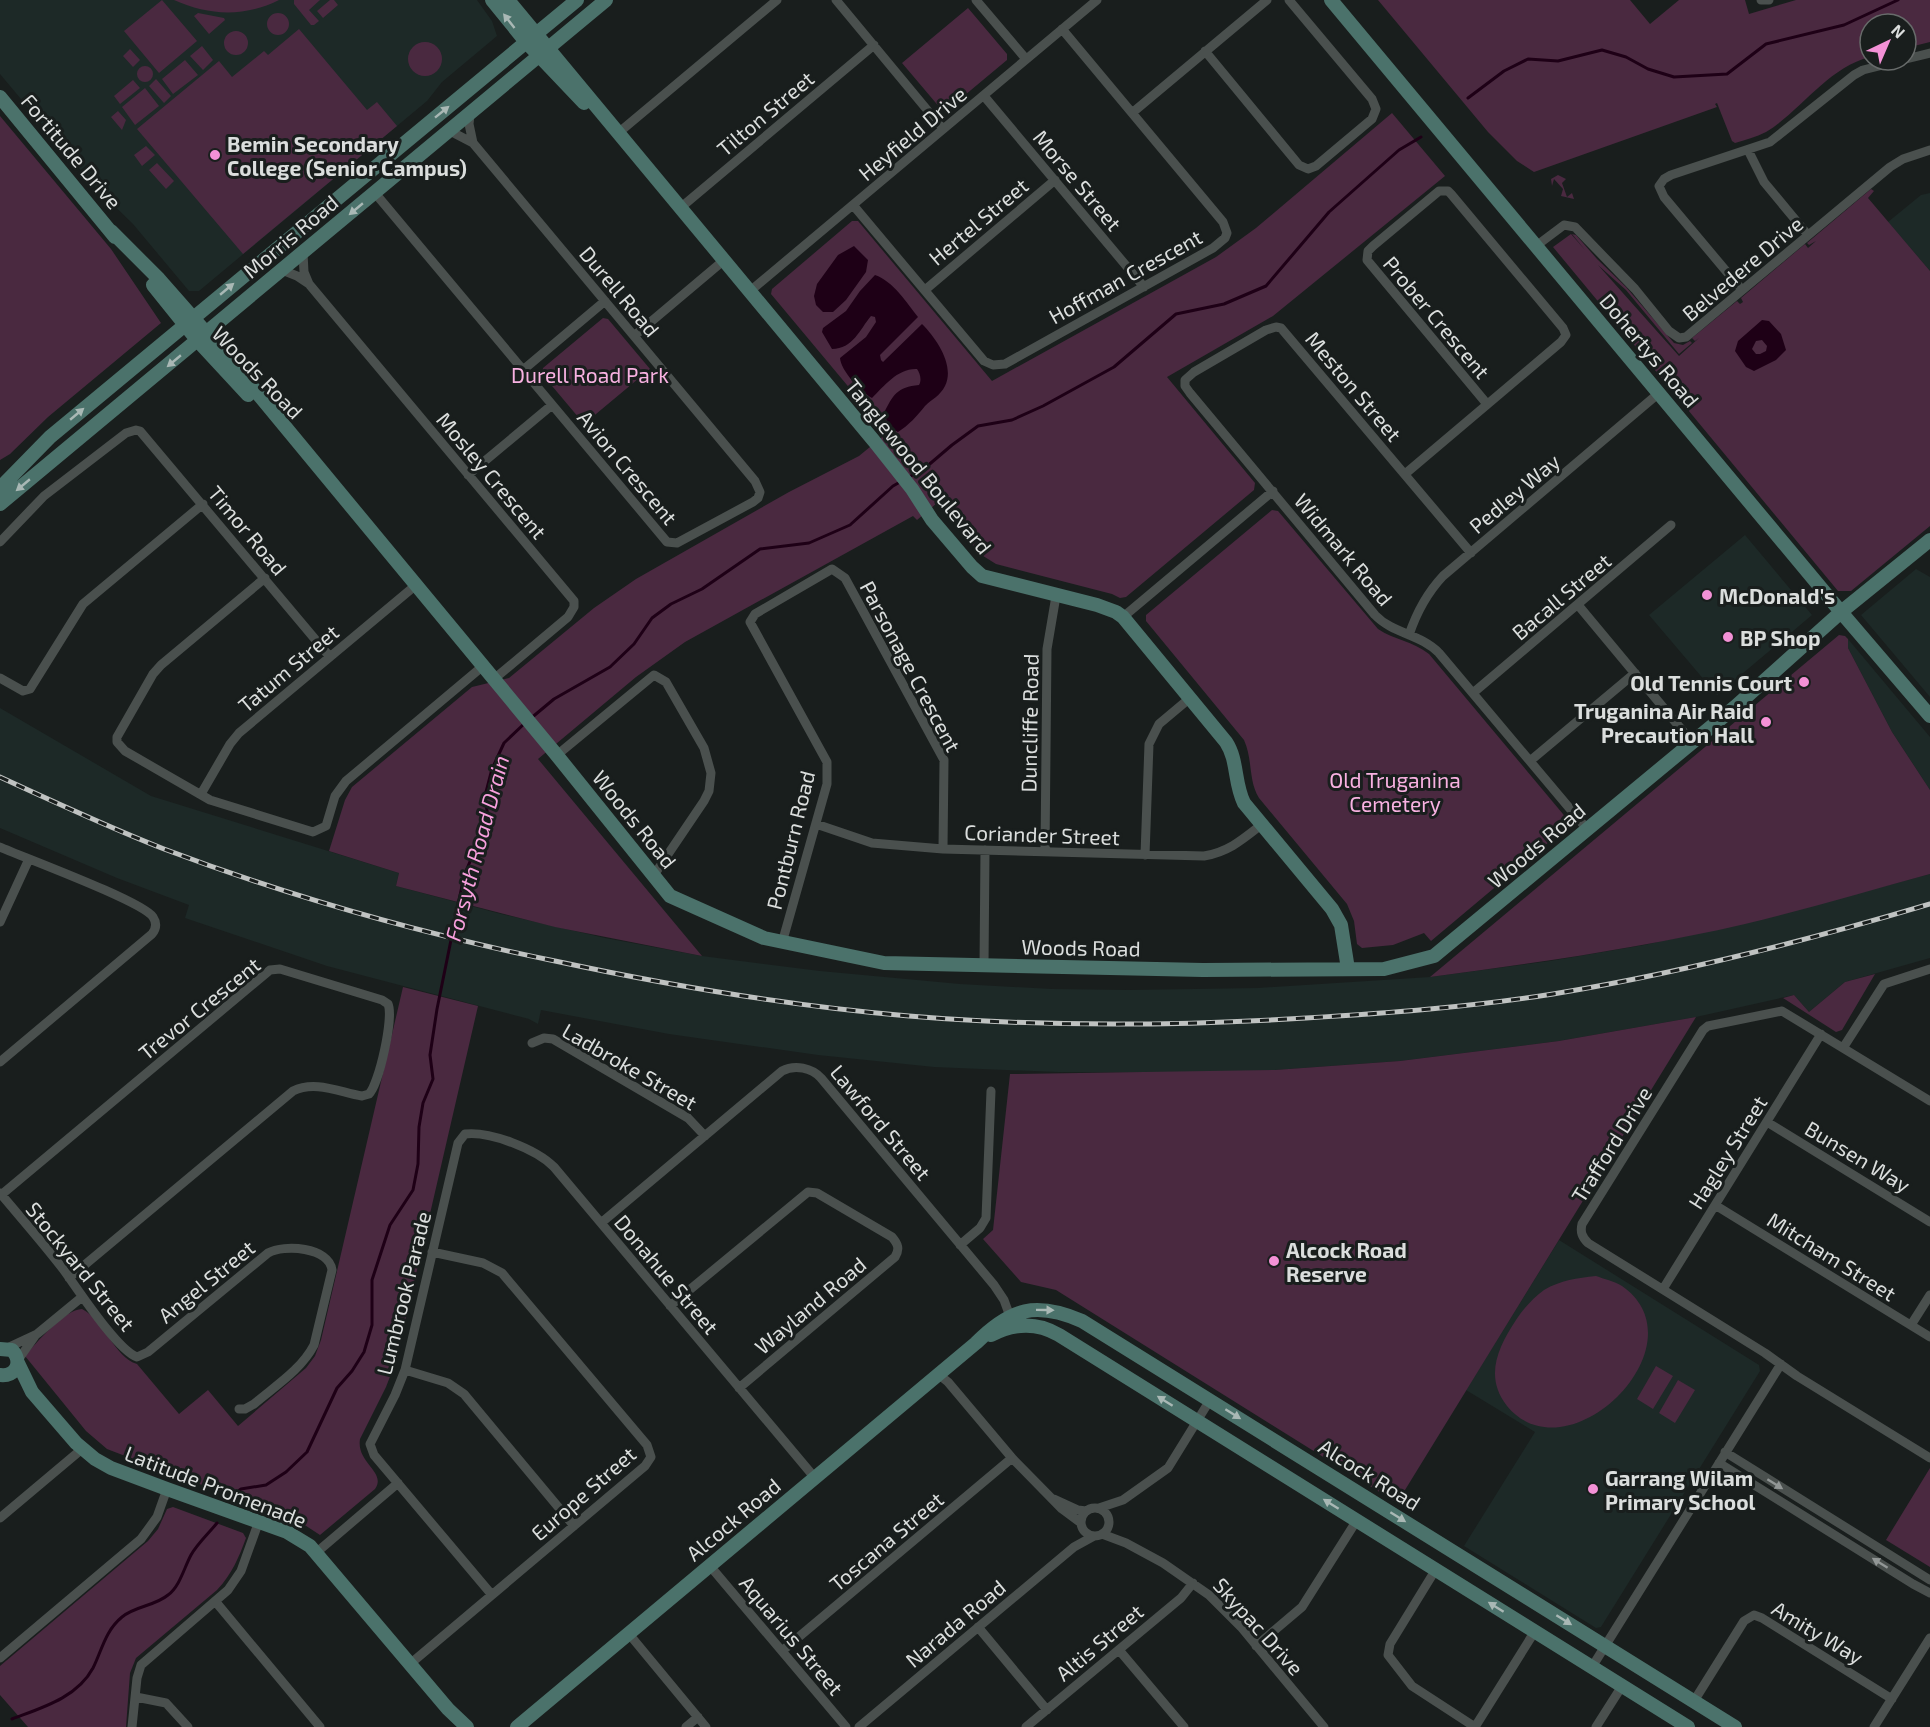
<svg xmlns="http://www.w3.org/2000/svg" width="1930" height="1727" viewBox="0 0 1930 1727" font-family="'Exo 2',sans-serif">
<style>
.built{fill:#1d2927}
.green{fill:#4a2940}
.water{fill:#1e0016;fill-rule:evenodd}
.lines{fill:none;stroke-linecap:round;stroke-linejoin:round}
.stream{stroke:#1e0016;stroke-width:3}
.street{stroke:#4a504e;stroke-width:9}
.secondary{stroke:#4b726b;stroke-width:14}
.rail-casing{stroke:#bfc2c1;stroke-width:5}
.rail{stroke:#191e1d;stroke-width:3;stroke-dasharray:9;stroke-linecap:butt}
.oneway{fill:#a9b8b5}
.oneway2{fill:#929796}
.poi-dot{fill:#f391d6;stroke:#191e1d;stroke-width:2}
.labels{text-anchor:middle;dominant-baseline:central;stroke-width:6;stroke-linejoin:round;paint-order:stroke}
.street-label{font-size:21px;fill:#dbdedd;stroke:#191e1d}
.poi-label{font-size:21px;font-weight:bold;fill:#dbdedd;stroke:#191e1d;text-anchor:start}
.park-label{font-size:21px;fill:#f8b1e1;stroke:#191e1d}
.water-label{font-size:22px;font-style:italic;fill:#f8a0dd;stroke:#191e1d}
</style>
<rect width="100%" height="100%" fill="#191e1d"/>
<path class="built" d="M0,0H477L492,21L497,36L442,82L427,101L199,291H189L133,224L93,185L0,74Z
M1930,193V271L1888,222L1921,195Z
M1745,535L1812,615L1717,695L1649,615Z
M1916,569L1930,577V697L1861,615Z
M1848,639L1930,737V790L1892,732L1848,648Z
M0,708L151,796L399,873L396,886L501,914L605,938L702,956L820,971L960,984L1052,989L1129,990L1258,988L1430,977L1550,961L1644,945L1746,923L1930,874V958L1845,982L1809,1012L1794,995L1696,1017L1559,1041L1400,1061L1275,1070L1204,1073L1058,1072L934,1067L818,1055L669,1034L541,1010L538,1024L529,1019L327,966L185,918L189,905L117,878L0,828Z
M1559,1240L1759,1365L1760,1371L1601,1627L1596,1628L1464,1546L1535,1432L1466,1390Z"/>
<path class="green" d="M162,0L197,41L159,73L124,31Z
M174,0H279C245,17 209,16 174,0Z
M294,0H320L309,10L319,21L314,25H311L294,4Z
M330,0H334L338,5L323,18L317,11Z
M1378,0H1630L1650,24L1679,0H1745L1749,14L1796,0H1930V42L1906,48V24H1870V57C1827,68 1802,110 1766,132C1756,137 1745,140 1735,143L1732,141L1717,103L1715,104L1717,107L1534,172L1517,161L1488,132Z
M968,8L1007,54V60L947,110L941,109L902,63Z
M267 24a11 11 0 1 1 22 0a11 11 0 1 1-22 0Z
M198,13L224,18L225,20L209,34L194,16Z
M299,29L367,110L377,102L397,126L243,254L137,129L219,61L232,77L264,51L268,55Z
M224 43a12 12 0 1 1 24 0a12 12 0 1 1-24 0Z
M408 59a17 17 0 1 1 34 0a17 17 0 1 1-34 0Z
M202,46L213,60L203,70L190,56Z
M130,49L140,60L133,67L123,56Z
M185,60L198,75L173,94L162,79Z
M137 74a8 8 0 1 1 16 0a8 8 0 1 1-16 0Z
M156,79L171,96L164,103L149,86Z
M133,80L140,88L120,104L114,96Z
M145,88L159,106L135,125L122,107Z
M118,111L126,120L122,130L111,117Z
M1392,113L1445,176L1273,316L1167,377L1255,483L1254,490L1126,597L1120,598L1112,594L996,564L980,554L937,503L917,520L913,516L685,642L636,677L538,759L702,956L555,927L396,886L399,873L329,851L345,800L352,787L472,687L509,678L594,608L636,579L789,492L859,456L887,433L771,294L772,289L852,221H858L992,381L1216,257L1256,228Z
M0,116L111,249L161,323L48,417L10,454L0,460Z
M146,146L155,155L142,166L134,155Z
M157,163L174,181L166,189L149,170Z
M1558,175L1566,179L1562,183L1567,197L1572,193L1574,199L1561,196L1563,189L1554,179L1552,186L1551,179Z
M1871,189L1874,191L1868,198L1930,271V526L1851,591H1838L1553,247L1571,234L1585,250L1572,234L1576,235L1597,259L1626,287L1674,343L1683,345L1690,341L1692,343L1679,354L1626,290L1598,265L1679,356L1699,338L1695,341L1692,338L1737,301L1740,304L1743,302L1741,298L1805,244L1808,248L1816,241L1809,245L1807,243Z
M603,318L608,319L650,369L584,424L542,374L543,368Z
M1272,510L1278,511L1378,629C1394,640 1413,641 1429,654L1568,820V826L1431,941L1424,933L1393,945L1362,948L1357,944L1354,921L1347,904L1259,798C1248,780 1253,760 1244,740L1146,621V615Z
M1839,635L1845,636L1848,639V648L1892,732L1930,790V874C1868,891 1807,909 1745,924C1641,948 1536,963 1430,977Z
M1875,974L1842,1030L1836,1032L1783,998L1794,995L1809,1012L1845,982Z
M403,987L478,1006L396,1361L386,1387L360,1439C356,1463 387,1472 375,1489L320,1535L291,1516L185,1479L107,1449L86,1431L25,1356C36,1343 65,1309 82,1309C103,1319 115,1358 137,1364L179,1414L208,1390L238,1426L306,1368L315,1356L321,1340Z
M1696,1017L1397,1503L1056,1290L1021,1282L983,1239L993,1230L1010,1074L1275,1070L1400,1061L1559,1041Z
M1596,1276C1604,1279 1614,1281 1622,1286C1705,1344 1568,1480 1507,1406C1484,1377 1498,1347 1516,1320C1523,1309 1534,1297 1544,1290C1561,1280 1577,1278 1596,1276Z
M1656,1366L1673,1376L1653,1409L1637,1399Z
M1678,1380L1695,1390L1675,1423L1659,1413Z
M1930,1468V1567L1886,1540Z
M173,1507L243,1533L246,1538C239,1557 232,1574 217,1590L136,1658L130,1673L126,1727H28L0,1695V1666L148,1541L158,1529L167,1509Z"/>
<path class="water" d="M854,246L868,260L866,272L846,300L833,312H823L816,305L814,296L817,284L838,255Z
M875,275C893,281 907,303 918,317L880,355L881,360L883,362L922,324C937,339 955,366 945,386C940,396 932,399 925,406C917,416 909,425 898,432C889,428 887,422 884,413C893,395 897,387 919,385C922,380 920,373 917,369C898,368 884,386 872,398C861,392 841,371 840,358L866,337L876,322L875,317L871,316C860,329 853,349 832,349L822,332L823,328L846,311L860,291Z
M1762,320L1769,321L1781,334L1786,350L1776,360L1754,371L1746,367L1735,351L1738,341ZM1762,340L1767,346L1766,351L1760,354H1756L1752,349L1756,341Z"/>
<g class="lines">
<path class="stream" d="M1468,98L1504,71L1528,59L1558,61L1602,50L1626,57L1648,69L1674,77L1727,74L1766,44L1844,25L1898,0
M909,477L925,468L952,445L978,426L1012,420L1043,406L1114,367L1176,314L1224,304L1266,286L1329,212L1399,150L1421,137
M530,719L554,699L610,667L634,644L652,618L671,604L702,589L760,549L809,543L850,525L893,486L900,482
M233,1495L241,1489L266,1485L286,1472L307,1452L337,1388L352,1371L364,1352L372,1325V1280L390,1225L413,1190L418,1164L419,1127L423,1103L433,1079L430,1055L437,1009L464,876L488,818L485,796L492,769L504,743L525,723
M12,1719C41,1708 77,1698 93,1668C102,1650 105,1631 122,1617C135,1606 155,1606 168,1595C180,1586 184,1568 191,1555C197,1544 209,1533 217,1523"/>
<path class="street" d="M836,0L943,129
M976,0L1026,59
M1761,0H1769
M1205,51L1299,165L1308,169L1316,166L1372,119L1376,109L1372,99L1289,0
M1906,59L1930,53
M984,96L1144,287
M1132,113L1267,0
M470,115L469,124L473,143
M617,134L777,0
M1748,150L1764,182L1808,235
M375,193L667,542L677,543L753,502L758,498L760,492L755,481L473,143L450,131
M853,205L984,361L993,365L1005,364L1213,248L1225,238L1227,233L1223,222L1062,29
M679,209L874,45
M1536,246L1564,225L1575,227L1635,289L1669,331L1679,338L1686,337L1890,167L1903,159L1930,150
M303,253L304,272L309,284
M282,270L297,276L309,284L574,601V607L568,617L494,679
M925,290L1055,180
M1742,290L1664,197L1659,186L1664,179L1671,175L1770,142L1854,75L1863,70L1903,60
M749,292L1097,0
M634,336L723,261
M523,370L605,301
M1405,474L1561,342L1566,335L1563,328L1451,194L1448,191H1439L1373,246L1368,251L1367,260L1487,404
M468,475L552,405
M0,542L44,496L126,433L136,430L140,431L330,657
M1471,553L1281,328L1276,327L1266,330L1194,372L1185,380V386L1190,393L1375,615C1393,634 1421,634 1439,653L1587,829
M265,578L161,665L153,674L117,737V742L125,751L210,800L313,832L326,826L335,796L346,781L483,666
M1578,605L1692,742
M1123,617L1273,491
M1409,635C1416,614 1428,592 1443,576L1659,393
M0,678L23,691L30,689L83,604L203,504
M1473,693L1671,525
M557,755L654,675L666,682L704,748L711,773L709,791L704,801L654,875
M1530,761L1635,673
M201,794L230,744L239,733L416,585
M816,824L872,843L943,849L1204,856C1228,852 1242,840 1261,825
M0,847C25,858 142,901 153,917C157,923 156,929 152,934L0,1062
M1045,851L1047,649L1056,596
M1145,855L1149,744L1159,724L1190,698
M0,922L29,859
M782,943L827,784V762L750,622L755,614L832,569L845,578L944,760L943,849
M984,966L985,850
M532,1043L544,1038L553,1039L688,1118L705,1136
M1843,1048L1884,984L1930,969
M1930,1101L1782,1011L1708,1026L1703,1030L1582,1224C1580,1232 1582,1237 1588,1243L1765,1353L1797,1376L1930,1458
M1767,1122L1930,1222
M0,1193C21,1218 43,1243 63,1269C77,1288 117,1350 137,1357L148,1352L268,1253C284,1244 329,1247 332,1270L314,1345C301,1370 275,1386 254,1404L245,1409H239
M1,1195L270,970L280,969L382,1000L388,1004C394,1017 379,1084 369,1094L362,1096C339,1092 315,1080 293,1091L69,1278
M1715,1205L1930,1337
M601,1223L782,1071C795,1064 812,1068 821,1078L994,1285L1004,1300L1012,1322
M960,1245L980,1228L986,1218L991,1091
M1663,1289L1821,1034
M670,1306L808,1192L817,1193L892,1237C898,1244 900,1249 895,1257L739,1388
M1911,1325L1930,1295
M7,1348L37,1334L82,1297
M18,1360L35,1336
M405,1370L448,1383L464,1394L574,1526
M938,1374L948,1382L1012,1458L1062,1509L1081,1523
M1725,1452L1930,1580
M1719,1463L1913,1584L1930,1593
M1054,1499L1078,1510L1086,1511
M1081 1522a14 14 0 1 1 28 0a14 14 0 1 1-28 0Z
M1099,1508L1123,1500L1168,1468L1210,1400
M0,1518L82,1449
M1102,1534L1126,1543L1163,1563L1209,1595L1241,1627L1324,1727
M317,1552L398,1483
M710,1566L846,1727
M1436,1569L1390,1644L1388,1655L1412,1686L1475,1727
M492,1595L374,1455L370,1444L395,1395L405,1370L458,1143L465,1134C490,1131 536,1149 554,1167L815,1478
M215,1601L320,1727
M978,1627L1047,1710
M629,1634L706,1727
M1256,1646L1302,1607L1357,1520
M1119,1650L1184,1727
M782,1651L1012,1458
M0,1658L141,1539L157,1517L167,1489
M410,1664L645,1466L651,1457L647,1445L502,1273L483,1263L432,1252
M1592,1667L1781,1364
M136,1697L166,1703L188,1727
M1694,1701L1744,1621L1754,1615L1762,1618L1892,1699
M132,1727L137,1678L141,1665L228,1590L241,1571L259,1521
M686,1727L698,1717
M859,1727L1074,1547L1094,1536
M1026,1727L1181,1598L1193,1583
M1475,1727L1535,1631
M1596,1727L1622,1686
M1874,1727L1930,1638"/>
<path class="secondary" d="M492,0L526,42L584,103
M508,0L874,441L912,489L932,520L972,567L982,576L1097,605L1116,612L1123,617L1226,742C1238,760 1234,783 1244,803L1332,909L1341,925L1348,969
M1331,0L1841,612L1930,716
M0,97L115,237
M111,231L159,279L225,354L555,753L670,896L764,938L884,963L1203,970L1384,969L1434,956L1735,707L1841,612L1930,540
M153,285L198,341L248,395
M0,488L50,437L577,0
M0,504L606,0
M991,1335C1014,1323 1037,1322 1059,1335L1688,1727
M0,1349L12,1350C23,1362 16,1377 0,1375
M18,1363L32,1392L76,1443L95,1459L111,1468L167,1489L287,1532L310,1546L448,1709L467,1727
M517,1727L976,1343C1011,1308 1036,1301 1082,1321L1735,1727"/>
<defs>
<path id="rail" d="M0,777C54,802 108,827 164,849C291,897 422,934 555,961C672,986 790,1006 909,1016C1041,1027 1174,1026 1306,1018C1389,1013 1471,1007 1553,994C1681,973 1806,941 1930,904"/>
</defs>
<use href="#rail" class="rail-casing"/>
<use href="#rail" class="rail"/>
</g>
<defs><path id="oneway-solid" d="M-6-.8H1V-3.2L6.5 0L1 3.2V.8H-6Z" transform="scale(1.5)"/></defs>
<g class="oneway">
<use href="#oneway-solid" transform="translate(509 21) rotate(-128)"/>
<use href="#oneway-solid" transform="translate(442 112) rotate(-39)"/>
<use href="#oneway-solid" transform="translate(356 209) rotate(140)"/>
<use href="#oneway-solid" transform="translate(227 289) rotate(-40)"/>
<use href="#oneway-solid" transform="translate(174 361) rotate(140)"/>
<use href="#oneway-solid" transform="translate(77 414) rotate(-40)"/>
<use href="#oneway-solid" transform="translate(23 485) rotate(140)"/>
<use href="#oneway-solid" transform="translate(1045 1310) rotate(1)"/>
<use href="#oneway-solid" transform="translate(1165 1401) rotate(-148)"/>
<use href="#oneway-solid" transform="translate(1233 1414) rotate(32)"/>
<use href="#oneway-solid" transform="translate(1331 1504) rotate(-148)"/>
<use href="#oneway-solid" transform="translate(1398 1517) rotate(32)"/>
<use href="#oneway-solid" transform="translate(1496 1607) rotate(-148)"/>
<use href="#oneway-solid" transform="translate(1564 1620) rotate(32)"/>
</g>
<g class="oneway2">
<use href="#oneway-solid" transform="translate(1775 1484) rotate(32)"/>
<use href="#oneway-solid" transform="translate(1880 1563) rotate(-148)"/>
</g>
<g class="poi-dot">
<circle cx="215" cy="155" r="6"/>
<circle cx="1707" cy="595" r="6"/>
<circle cx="1728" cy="637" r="6"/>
<circle cx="1804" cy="682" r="6"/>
<circle cx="1766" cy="722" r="6"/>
<circle cx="1274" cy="1261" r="6"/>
<circle cx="1593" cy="1489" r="6"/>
</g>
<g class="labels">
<g class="street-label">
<text transform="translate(765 113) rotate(-40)">Tilton Street</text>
<text transform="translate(912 133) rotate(-40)">Heyfield Drive</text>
<text transform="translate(72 151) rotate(50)">Fortitude Drive</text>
<text transform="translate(1078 180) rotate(50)">Morse Street</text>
<text transform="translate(978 221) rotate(-40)">Hertel Street</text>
<text transform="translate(290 236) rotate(-40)">Morris Road</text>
<text transform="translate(1742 268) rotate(-40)">Belvedere Drive</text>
<text transform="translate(1125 276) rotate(-29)">Hoffman Crescent</text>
<text transform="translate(620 291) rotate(50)">Durell Road</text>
<text transform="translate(1437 317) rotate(50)">Prober Crescent</text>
<text transform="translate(1650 350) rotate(50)">Dohertys Road</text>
<text transform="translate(258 372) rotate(46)">Woods Road</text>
<text transform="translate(1354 386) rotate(50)">Meston Street</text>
<text transform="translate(919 466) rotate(51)">Tanglewood Boulevard</text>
<text transform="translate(628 467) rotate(50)">Avion Crescent</text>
<text transform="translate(492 475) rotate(50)">Mosley Crescent</text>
<text transform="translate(1514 493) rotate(-40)">Pedley Way</text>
<text transform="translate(248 530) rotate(50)">Timor Road</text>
<text transform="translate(1344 549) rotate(50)">Widmark Road</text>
<text transform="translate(1561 596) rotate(-40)">Bacall Street</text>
<text transform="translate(911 666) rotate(62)">Parsonage Crescent</text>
<text transform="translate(288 668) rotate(-40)">Tatum Street</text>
<text transform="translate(1029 723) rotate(-89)">Duncliffe Road</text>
<text transform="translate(635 819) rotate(51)">Woods Road</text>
<text transform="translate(1042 834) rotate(2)">Coriander Street</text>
<text transform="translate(790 840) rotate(-76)">Pontburn Road</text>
<text transform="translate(1536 845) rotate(-40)">Woods Road</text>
<text transform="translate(1081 947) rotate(1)">Woods Road</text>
<text transform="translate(199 1008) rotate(-39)">Trevor Crescent</text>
<text transform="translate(630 1066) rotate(30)">Ladbroke Street</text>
<text transform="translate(881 1122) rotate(50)">Lawford Street</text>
<text transform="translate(1611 1144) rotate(-58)">Trafford Drive</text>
<text transform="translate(1727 1152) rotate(-58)">Hagley Street</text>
<text transform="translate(1858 1156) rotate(31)">Bunsen Way</text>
<text transform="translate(1832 1256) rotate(32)">Mitcham Street</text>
<text transform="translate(81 1266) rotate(51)">Stockyard Street</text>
<text transform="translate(667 1274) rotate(50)">Donahue Street</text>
<text transform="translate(206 1281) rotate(-39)">Angel Street</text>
<text transform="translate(403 1293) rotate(-76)">Lumbrook Parade</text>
<text transform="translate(810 1305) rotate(-40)">Wayland Road</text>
<text transform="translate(1370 1474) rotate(32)">Alcock Road</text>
<text transform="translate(216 1486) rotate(21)">Latitude Promenade</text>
<text transform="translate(583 1493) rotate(-41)">Europe Street</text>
<text transform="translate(733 1519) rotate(-40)">Alcock Road</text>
<text transform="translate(886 1541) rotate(-40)">Toscana Street</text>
<text transform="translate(955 1623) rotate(-40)">Narada Road</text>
<text transform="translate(1259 1626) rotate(48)">Skypac Drive</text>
<text transform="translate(1818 1632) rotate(31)">Amity Way</text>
<text transform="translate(792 1635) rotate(50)">Aquarius Street</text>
<text transform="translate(1099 1642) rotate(-40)">Altis Street</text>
</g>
<g class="poi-label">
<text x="227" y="143">Bemin Secondary<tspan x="227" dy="24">College (Senior Campus)</tspan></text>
<text x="1719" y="595">McDonald's</text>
<text x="1740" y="637">BP Shop</text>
<text x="1792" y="682" text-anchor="end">Old Tennis Court</text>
<text x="1754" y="710" text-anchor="end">Truganina Air Raid<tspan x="1754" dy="24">Precaution Hall</tspan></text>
<text x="1286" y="1249">Alcock Road<tspan x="1286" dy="24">Reserve</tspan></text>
<text x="1605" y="1477">Garrang Wilam<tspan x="1605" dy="24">Primary School</tspan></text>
</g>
<g class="park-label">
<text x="590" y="374">Durell Road Park</text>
<text x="1395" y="779">Old Truganina<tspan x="1395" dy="24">Cemetery</tspan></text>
</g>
<g class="water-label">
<text transform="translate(476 848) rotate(-75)">Forsyth Road Drain</text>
</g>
</g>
<g transform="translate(1888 42) rotate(44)"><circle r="28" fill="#191e1d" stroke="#676b6a" stroke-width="1.5"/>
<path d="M0-4.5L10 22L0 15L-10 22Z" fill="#f391d6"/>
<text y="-9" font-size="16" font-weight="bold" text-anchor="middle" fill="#dbdedd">N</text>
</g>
</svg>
